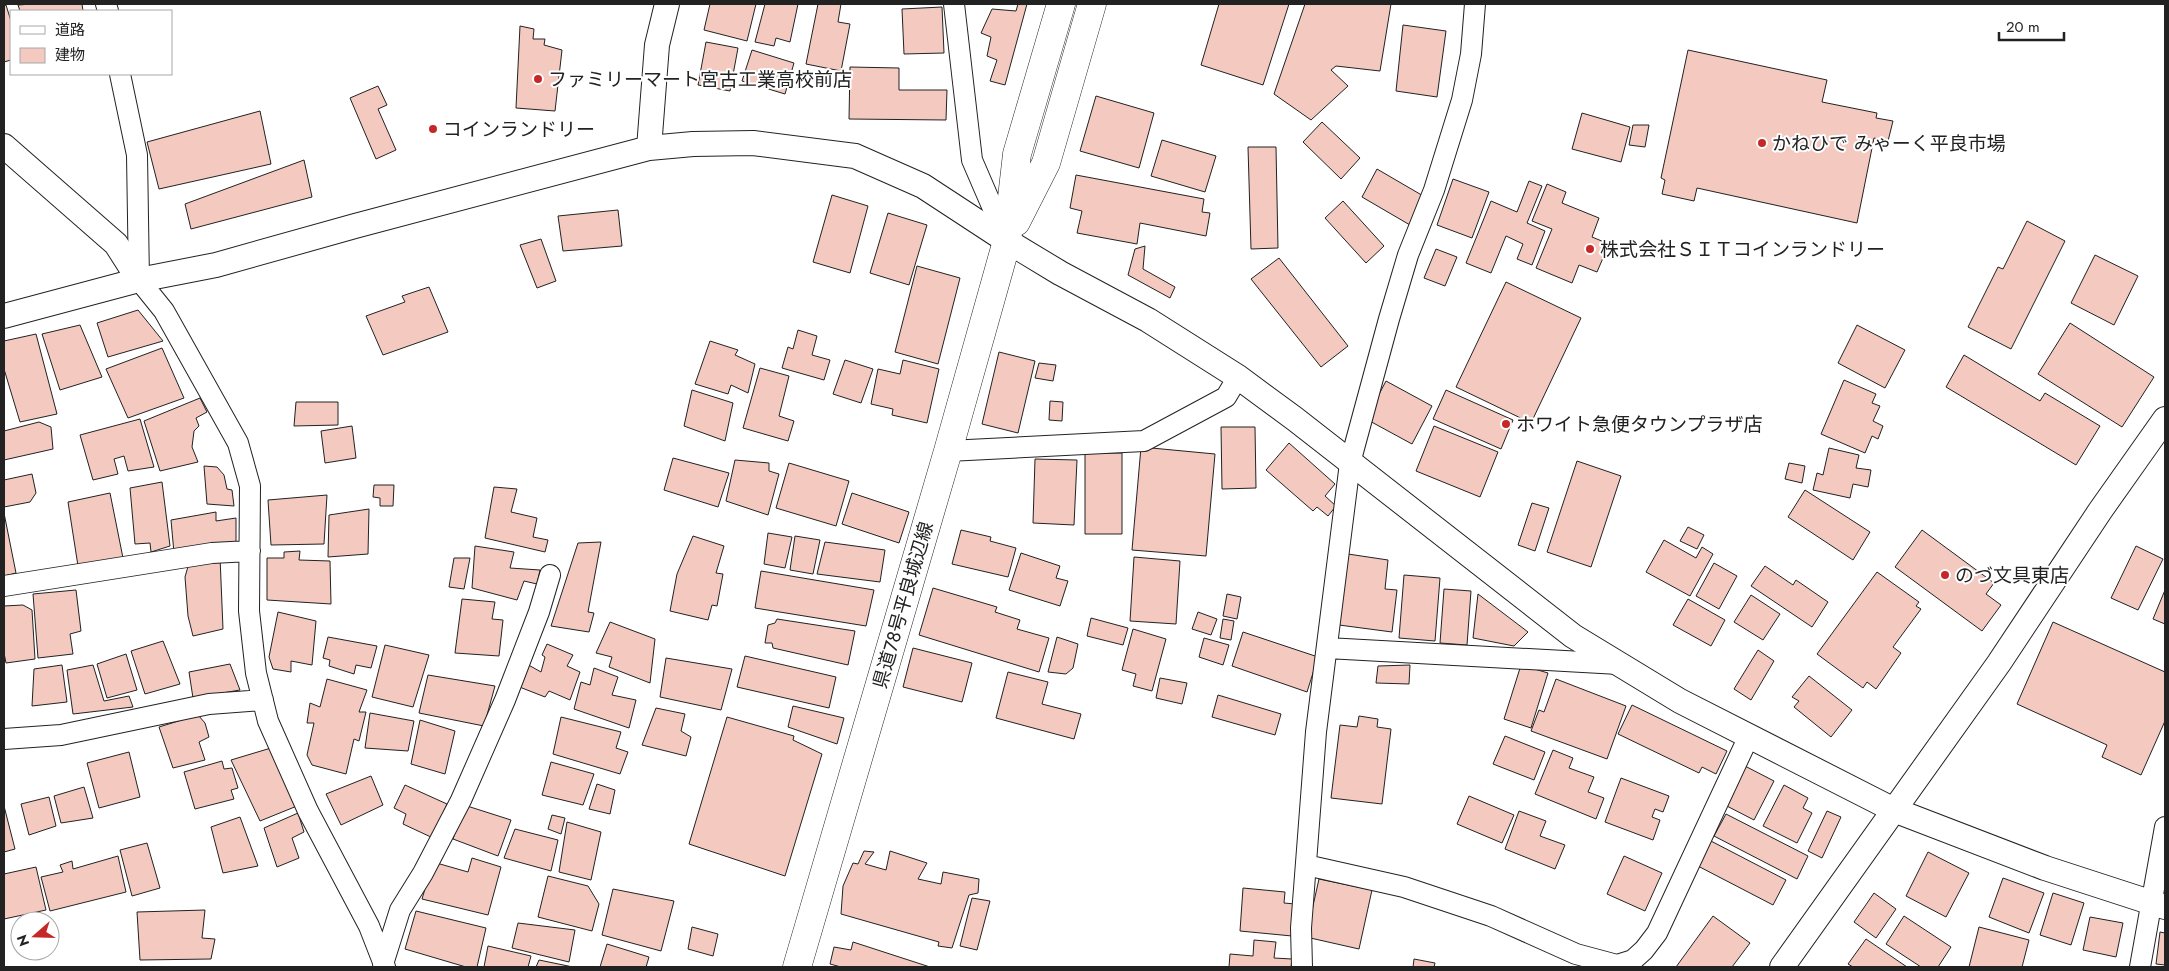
<svg xmlns="http://www.w3.org/2000/svg" width="2169" height="971" viewBox="0 0 2169 971" font-family="Jost,'Noto Sans JP',sans-serif">
<style>
.building{fill:#f3c9c0;stroke:#222}
.lines{fill:none;stroke-linecap:round;stroke-linejoin:round}
.minor-casing{stroke:#222;stroke-width:22}
.tertiary-casing{stroke:#222;stroke-width:26}
.primary-casing{stroke:#222;stroke-width:29}
.minor{stroke:#fff;stroke-width:20}
.tertiary{stroke:#fff;stroke-width:24}
.primary{stroke:#fff;stroke-width:28}
.poi-dot{fill:#c62828;stroke:#fff;stroke-width:2}
.labels{text-anchor:middle;dominant-baseline:central;stroke-width:4;stroke-linejoin:round;paint-order:stroke}
.poi-label{font-size:19px;fill:#222;stroke:#fff;text-anchor:start}
.street-label{font-size:19px;fill:#222;stroke:#fff}
</style>
<rect width="100%" height="100%" fill="#fff"/>
<path class="building" d="M32,4H82L83,11H20L18,5Z
M710,4H756L747,41L704,30Z
M765,4H798L790,42L776,38L774,46L755,42Z
M818,4H841L838,22L850,24L841,71L806,64Z
M1018,4H1027L1005,85L990,81L997,60L987,56L991,37L981,33L992,9L1016,11Z
M1219,4H1289L1263,85L1201,65Z
M1305,4H1391L1380,71L1336,66L1331,70L1348,86L1311,120L1274,94Z
M6,5L11,21V60L4,62V6Z
M942,7L944,53L904,54L902,9Z
M1403,25L1446,31L1437,97L1396,91Z
M520,26L534,29L533,39H545L544,45L562,50L555,111L516,108Z
M706,42L738,48L730,91L698,85Z
M752,50L794,63L785,94L742,81Z
M1688,50L1827,80L1822,102L1877,113L1876,118L1893,121L1888,141L1874,138L1857,223L1697,188L1694,201L1662,194L1665,180L1661,178Z
M850,67L899,68V90H947L946,120L849,119Z
M378,86L387,105L378,109L396,150L376,159L350,98Z
M1096,96L1154,113L1139,168L1080,151Z
M260,111L271,164L159,189L147,142Z
M1582,113L1630,127L1621,162L1572,149Z
M1322,122L1360,158L1341,179L1303,142Z
M1633,125H1649L1645,147L1629,145Z
M1162,140L1216,156L1205,192L1151,176Z
M1248,147H1276L1278,248L1251,249Z
M304,160L312,197L191,229L185,204Z
M1377,169L1425,197L1410,225L1362,197Z
M1076,175L1204,199L1202,212L1210,213L1206,236L1140,223L1137,244L1077,233L1082,211L1070,208Z
M1453,179L1489,192L1472,238L1437,225Z
M1529,181L1542,186L1527,223L1545,231L1532,265L1517,259L1523,244L1506,236L1491,273L1466,263L1491,201L1517,212Z
M1547,184L1566,192L1562,203L1599,218L1592,237L1609,244L1597,272L1579,265L1572,283L1536,268L1552,229L1532,221Z
M832,195L868,206L850,273L813,262Z
M1343,201L1384,246L1366,263L1325,218Z
M618,210L622,246L563,251L558,216Z
M888,213L927,225L909,285L870,273Z
M2027,221L2065,241L2011,349L1968,327L1998,267L2003,269Z
M541,239L556,281L537,288L520,245Z
M1145,246L1143,269L1175,287L1170,298L1128,275L1135,249Z
M1436,249L1457,257L1445,286L1424,278Z
M2095,255L2138,276L2114,325L2071,303Z
M1279,258L1348,346L1321,367L1251,279Z
M917,266L960,278L938,364L895,352Z
M1506,282L1581,318L1531,423L1456,387Z
M429,287L448,332L383,355L366,316L405,302L402,296Z
M138,310L163,341L108,357L97,323Z
M2070,323L2154,377L2122,427L2038,374Z
M80,325L102,377L60,390L42,334Z
M1857,325L1905,350L1885,388L1838,363Z
M798,330L817,336L812,355L830,360L824,380L782,368L788,347L793,349Z
M36,334L57,414L20,422L4,369V341Z
M710,341L738,350L735,355L755,364L748,393L731,385L728,394L695,384Z
M162,348L184,398L128,418L106,369Z
M999,352L1035,361L1018,433L982,424Z
M1964,355L2040,401L2045,393L2100,426L2076,465L1946,387Z
M845,360L873,369L861,403L833,394Z
M903,360L939,369L927,423L892,415L893,409L871,404L878,369L900,374Z
M1039,363L1056,365L1053,381L1035,378Z
M760,368L789,376L779,416L794,421L788,441L743,428Z
M1844,380L1876,394L1872,403L1880,406L1873,421L1883,426L1878,439L1872,436L1865,453L1821,434Z
M1386,381L1432,406L1412,444L1366,419Z
M692,390L733,403L725,441L684,426Z
M1446,390L1513,420L1501,449L1433,419Z
M200,398L207,412L196,418L199,426L194,431L192,447L198,462L160,471L144,421Z
M1050,401L1063,402L1062,421L1049,420Z
M296,402H338V425L294,426Z
M140,419L154,467L128,471L124,456L114,459L118,474L93,480L80,435Z
M39,422L51,427L53,449L4,460V431Z
M352,426L356,458L325,463L321,431Z
M1434,426L1498,452L1480,497L1416,471Z
M1221,427H1255L1256,488L1222,489Z
M1289,443L1335,484L1325,496L1336,506L1328,516L1317,507L1313,511L1266,470Z
M1141,447L1215,454L1206,556L1132,550Z
M1829,448L1859,455L1856,468L1871,470L1868,487L1853,484L1850,498L1813,490L1817,473L1823,475Z
M1085,453H1122V534H1085Z
M673,458L729,473L718,507L664,490Z
M1035,459L1077,460L1074,525L1033,523Z
M735,460L769,463V471L779,474L768,515L726,501Z
M1577,461L1621,476L1591,567L1547,552Z
M789,463L849,481L836,526L776,508Z
M1789,463L1805,466L1802,483L1785,479Z
M204,466L217,467L224,475L227,489L232,490L234,506L207,504Z
M32,474L36,493L30,502L4,507V480Z
M162,482L170,546L151,552L150,543L135,544L130,488Z
M374,485H394L393,506H380V498L373,497Z
M494,487L517,489L511,512L537,518L533,537L548,540L545,552L485,538Z
M1805,490L1870,532L1853,560L1788,517Z
M110,493L123,558L78,566L68,502Z
M852,493L909,512L899,543L842,524Z
M327,495L324,544L271,545L268,500Z
M1532,503L1549,508L1535,551L1518,545Z
M369,509L368,554L328,557L329,515Z
M216,512V521L236,518V543L174,553L171,520Z
M4,513L16,573L4,576Z
M1688,527L1704,535L1697,549L1680,541Z
M961,530L991,537L990,541L1016,548L1008,577L952,564Z
M1922,530L1994,583L1986,594L2001,605L1982,631L1895,567Z
M768,533L792,537L785,568L764,564Z
M693,536L724,546L716,573L723,574L717,606L712,605L708,620L670,611L677,574Z
M795,536L820,540L813,574L790,570Z
M1664,540L1696,558L1702,547L1713,554L1690,596L1646,572Z
M601,542L588,612L594,613L589,632L551,626L578,543Z
M825,542L885,550L880,582L817,574Z
M475,546L514,552L510,568L540,570L537,584L524,581L517,600L472,588Z
M2136,546L2163,559L2138,610L2111,598Z
M300,551L299,560L330,561L331,604L267,600V558H284V552Z
M1021,553L1060,566L1056,578L1068,581L1060,606L1009,590Z
M1348,554L1388,560L1385,589L1397,590L1392,632L1339,625Z
M220,557L223,629L193,636L188,616L185,577L189,563Z
M1134,557L1180,561L1176,624L1130,621Z
M454,558H470L464,589L449,587Z
M1714,563L1737,576L1719,609L1696,596Z
M1765,566L1793,585L1796,580L1828,602L1812,627L1751,586Z
M761,571L874,590L866,626L755,608Z
M1877,572L1919,602L1916,606L1921,609L1893,647L1901,653L1876,689L1867,682L1863,688L1817,654Z
M1404,575L1440,578L1435,641L1399,638Z
M933,588L997,607L995,612L1020,620L1017,629L1049,638L1039,672L919,635Z
M1444,589L1471,591L1467,645L1440,643Z
M76,590L81,631L70,634L73,654L38,658L33,594Z
M2165,590V624L2153,619Z
M1227,594L1241,597L1237,619L1223,616Z
M1478,594L1528,632L1514,646L1473,638Z
M1751,595L1780,614L1763,640L1734,622Z
M462,599L495,602L492,619L503,620L499,656L455,653Z
M1688,599L1725,620L1711,646L1673,625Z
M23,605L32,610L35,659L6,663L4,653V606Z
M278,612L316,621L312,665L291,661V672L273,669L269,657Z
M1198,612L1217,619L1211,635L1192,629Z
M1091,618L1128,628L1123,645L1087,636Z
M777,619L855,631L848,665L773,648L772,643H765L768,625L775,623Z
M1223,619L1234,621L1231,640L1220,638Z
M610,622L655,639L650,683L609,667L612,657L596,653Z
M2053,622L2165,672V721L2141,775L2102,757L2107,745L2017,704Z
M1133,629L1166,639L1152,691L1133,686L1136,674L1122,670Z
M1243,632L1318,657L1307,692L1232,666Z
M328,637L377,646L371,668L356,665L354,674L329,666L330,660L323,658Z
M1057,637L1078,644L1073,668L1066,674L1048,672Z
M1204,638L1229,645L1223,665L1199,657Z
M163,641L180,684L145,694L131,651Z
M547,644L573,655L567,666L580,672L570,700L549,691L545,697L517,686L525,663L541,672L545,657L542,655Z
M385,645L429,655L413,707L372,697Z
M913,648L972,663L962,702L903,687Z
M1758,650L1774,661L1751,700L1734,689Z
M126,654L137,690L107,698L97,664Z
M745,656L836,677L829,708L737,687Z
M666,658L732,669L721,710L660,697Z
M230,664L240,690L193,698L189,672Z
M62,665L67,702L32,706L34,669Z
M93,665L104,701L129,696L133,707L73,714L67,670Z
M1410,665L1409,684L1376,683L1378,666Z
M1521,665L1548,673L1531,728L1504,719Z
M594,668L618,677L612,695L636,700L629,728L574,709L581,682L590,685Z
M1008,672L1048,682L1042,704L1081,714L1074,739L996,718Z
M428,675L495,686L484,726L419,713Z
M1809,676L1852,710L1831,737L1794,707L1799,701L1792,697Z
M1160,678L1187,683L1182,704L1156,698Z
M327,679L367,690L359,712H366L359,741L354,739L346,774L312,765L307,755L314,723H307L310,703L320,707Z
M1556,679L1626,706L1607,759L1531,731L1539,710L1544,712Z
M1218,695L1281,714L1275,735L1212,717Z
M1632,705L1727,751L1716,774L1702,767L1699,773L1618,734Z
M793,706L844,718L837,744L788,727Z
M656,708L685,714L681,731L691,737L686,756L642,745Z
M370,713L414,721L408,751L365,748Z
M198,715L205,723L209,737L199,742L205,760L173,768L159,727Z
M1359,716L1378,719L1377,727L1391,729L1382,804L1331,798L1340,725L1357,727Z
M561,717L621,732L616,748L628,752L620,774L553,754Z
M727,717L794,736L793,740L822,754L785,876L689,844Z
M420,720L455,731L445,774L411,764Z
M1505,736L1545,752L1534,780L1493,764Z
M271,748L297,806L260,821L231,760Z
M1553,750L1573,758L1569,768L1594,777L1588,792L1604,798L1596,819L1535,794Z
M129,752L140,797L99,808L87,763Z
M222,761L224,769L232,768L238,788L231,790L234,799L195,809L184,772Z
M551,762L594,774L583,805L542,795Z
M1743,765L1774,781L1754,820L1723,804Z
M371,776L383,805L341,825L326,794Z
M1621,778L1669,796L1663,812L1655,809L1652,817L1660,820L1653,840L1605,822Z
M597,784L615,790L610,814L589,809Z
M405,785L447,804L433,838L403,824L406,814L394,808Z
M1784,785L1808,798L1803,808L1812,813L1797,843L1763,826Z
M84,787L93,818L61,823L54,796Z
M1469,796L1514,815L1502,843L1457,824Z
M49,797L56,826L29,835L21,804Z
M464,805L511,820L498,856L453,839Z
M4,806L15,849L4,852Z
M1519,811L1546,821L1540,836L1565,845L1555,869L1505,849Z
M1827,811L1841,817L1822,858L1808,851Z
M298,813L304,832L292,838L299,858L277,867L264,828Z
M1726,814L1808,856L1797,879L1714,836Z
M552,815L565,818L561,834L548,829Z
M240,817L258,866L223,873L211,827Z
M567,822L601,832L591,880L559,872Z
M515,829L558,840L551,871L504,858Z
M1709,840L1786,880L1773,905L1696,865Z
M147,843L160,888L132,896L120,850Z
M864,851L874,852L865,864L886,870L890,851L927,863L918,879L941,884L943,872L979,879L978,893L969,895L952,948L938,946L939,942L841,914L843,886L853,863L858,864Z
M1928,852L1969,873L1946,917L1906,896Z
M118,856L126,892L50,911L41,877L63,872L60,865L72,861L73,869Z
M1624,856L1662,873L1645,911L1607,894Z
M472,858L501,867L488,915L422,899L433,862L468,872Z
M36,867L46,910L4,919V874Z
M548,876L588,886L599,904L592,931L538,917Z
M2003,878L2044,893L2029,933L1989,917Z
M1319,879L1372,890L1359,949L1306,937Z
M1243,888L1285,892L1284,903L1295,904L1292,936L1240,931Z
M613,889L674,901L661,951L602,935Z
M1874,893L1896,909L1876,938L1854,922Z
M2053,893L2084,903L2071,945L2040,935Z
M972,898L990,901L977,950L960,946Z
M205,910L202,938L215,939L211,959L140,960L137,912Z
M416,911L486,928L477,967H466L405,949Z
M1713,916L1750,943L1732,967H1676Z
M1904,916L1951,947L1938,967H1921L1886,944Z
M2090,917L2123,923L2116,957L2083,950Z
M518,923L575,930L569,962L512,948Z
M692,927L718,934L713,956L688,949Z
M1979,927L2029,940L2022,967H1969Z
M2160,932L2165,933V965L2156,964Z
M1866,939L1907,967H1853L1848,964Z
M1254,940L1276,942L1274,958L1292,959L1291,967H1229L1230,954L1253,956Z
M853,942L930,967H841L830,964L834,947L851,950Z
M607,944L649,957L646,967H600Z
M488,946L531,956L528,967H484Z
M1414,959L1435,963L1434,967H1413Z
M539,960L573,967H536Z"/>
<g class="lines">
<defs>
<path id="minor" d="M106,4L108,11
M954,4L972,160L1007,241
M120,74L137,155L139,280L164,311L238,443L250,486L249,611L256,673L268,721L308,811L369,926L385,967
M948,451L1144,441L1226,397L1238,377
M4,586L212,553L250,551
M1327,648L1619,664
M4,739L61,735L209,704L263,700
M1306,865L1404,887L1491,916L1576,954L1617,965L1633,960L1644,950L1657,933L1749,736
M383,964L400,910L423,873L461,800L505,700L539,612L550,575
M1302,967L1301,928L1316,732L1350,463L1389,319L1408,255L1434,190L1462,100L1471,54L1475,4
M2140,967L2165,827"/>
<path id="tertiary" d="M4,146L116,244L139,280
M649,148L657,45L667,4
M4,316L139,280L216,265L355,226L649,148L693,144L753,143L855,156L923,186L1007,241L1060,273L1148,320L1238,377L1295,419L1573,636L1680,701L1894,810L2045,868L2165,907
M1782,967L1999,663L2100,511L2165,419"/>
<path id="primary" d="M1016,222L1046,163L1092,4
M797,967L948,451L1007,241L1017,154L1061,4"/>
</defs>
<use href="#minor" class="minor-casing"/>
<use href="#tertiary" class="tertiary-casing"/>
<use href="#primary" class="primary-casing"/>
<use href="#minor" class="minor"/>
<use href="#tertiary" class="tertiary"/>
<use href="#primary" class="primary"/>
</g>
<g class="poi-dot">
<circle cx="538" cy="79" r="5"/>
<circle cx="433" cy="129" r="5"/>
<circle cx="1762" cy="143" r="5"/>
<circle cx="1590" cy="249" r="5"/>
<circle cx="1506" cy="424" r="5"/>
<circle cx="1945" cy="575" r="5"/>
</g>
<g class="labels">
<g class="poi-label">
<text x="548" y="79">ファミリーマート宮古工業高校前店</text>
<text x="443" y="129">コインランドリー</text>
<text x="1772" y="143">かねひで みゃーく平良市場</text>
<text x="1600" y="249">株式会社ＳＩＴコインランドリー</text>
<text x="1516" y="424">ホワイト急便タウンプラザ店</text>
<text x="1955" y="575">のづ文具東店</text>
</g>
<g class="street-label">
<text transform="translate(903 605) rotate(-74)">県道78号平良城辺線</text>
</g>
</g>
<rect width="2169" height="971" fill="none" stroke="#222222" stroke-width="10"/>
<rect x="10" y="10" width="162" height="65" fill="#ffffff" stroke="#a7a7a7"/>
<rect x="20" y="26" width="25" height="8" fill="#ffffff" stroke="#a7a7a7"/>
<text x="55" y="35" font-size="15" fill="#222222">道路</text>
<rect x="20" y="48" width="25" height="15" fill="#f3c9c0" stroke="#a7a7a7"/>
<text x="55" y="60" font-size="15" fill="#222222">建物</text>
<g transform="translate(35 936) rotate(250)"><circle r="24" fill="#ffffff" stroke="#a7a7a7"/>
<path d="M0-4L9 19L0 12L-9 19Z" fill="#c62828"/>
<text y="-8" font-size="14" font-weight="bold" text-anchor="middle" fill="#222222">N</text>
</g>
<path d="M1999 32v8h65v-8" fill="none" stroke="#222222" stroke-width="2.5"/>
<text x="2006" y="32" font-size="15" fill="#222222" stroke="#ffffff" stroke-width="4" paint-order="stroke">20 m</text>
</svg>
